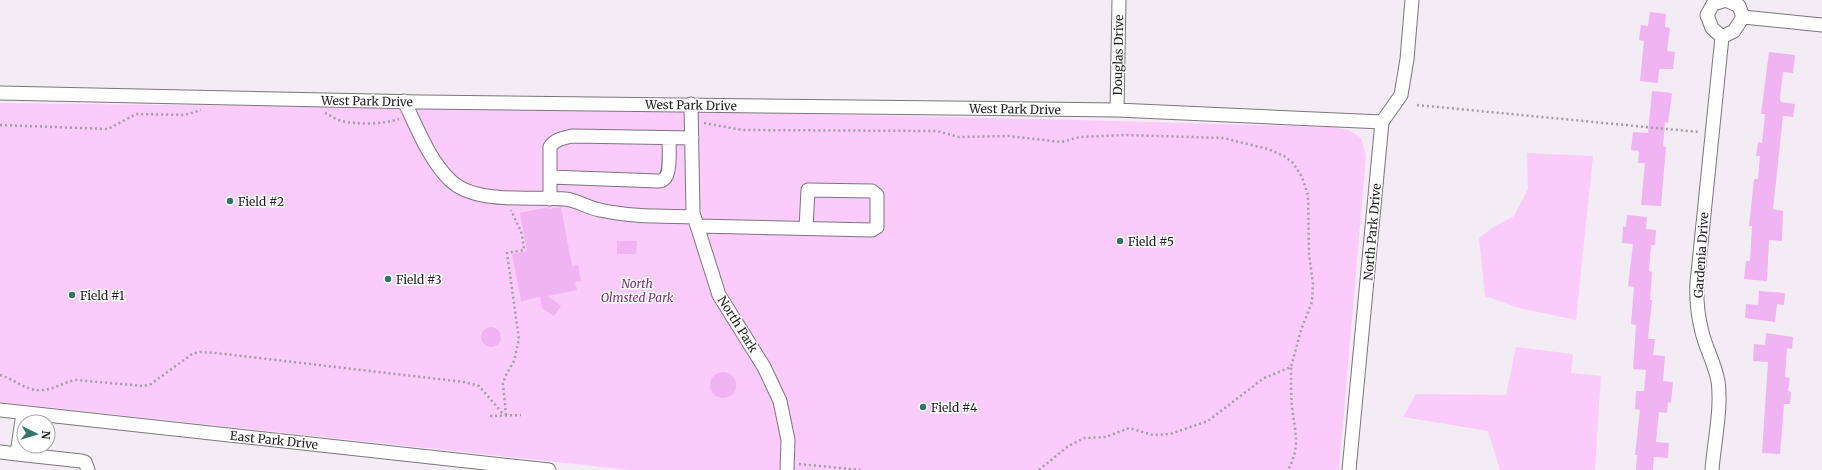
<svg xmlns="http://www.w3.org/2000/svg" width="1822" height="470" viewBox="0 0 1822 470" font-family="Merriweather,serif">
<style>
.green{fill:#fbcbfc}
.building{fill:#efb4f1}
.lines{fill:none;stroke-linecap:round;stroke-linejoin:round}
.minor-casing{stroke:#7c757c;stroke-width:15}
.path{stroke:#a39da3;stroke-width:2.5;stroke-dasharray:2 3;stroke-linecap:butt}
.minor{stroke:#fff;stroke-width:13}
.poi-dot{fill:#327465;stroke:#fff;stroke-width:1.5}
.labels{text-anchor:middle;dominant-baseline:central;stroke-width:3;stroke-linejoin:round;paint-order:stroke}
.street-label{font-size:12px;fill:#201d20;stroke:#fff}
.poi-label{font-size:12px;fill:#201d20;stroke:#fff;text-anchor:start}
.park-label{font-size:12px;font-style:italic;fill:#722d75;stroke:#fff}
</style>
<rect width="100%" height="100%" fill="#f4ecf4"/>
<path class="green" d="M0,103L595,110L1041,119L1330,127L1349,130L1361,138L1366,156L1339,470H630L0,402Z
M1527,153L1593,156L1576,320L1519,308L1485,296L1479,238L1492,228L1514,216L1528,189Z
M1516,347L1573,354L1571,373L1601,376L1595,470H1500L1488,431L1403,417L1416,394L1506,395Z"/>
<path class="building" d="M1650,12L1666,14L1665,27L1670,28L1667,51L1675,52L1673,69H1659L1658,83L1640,81L1644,41L1639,40L1641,25L1648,26Z
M1769,52L1795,55L1793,73L1783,72L1780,99L1781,102L1795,104L1793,117L1783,116L1773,209L1783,211L1782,241L1769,240L1767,281L1744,279L1746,261H1750L1752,226H1749L1754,179H1758L1760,156H1756L1758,142L1762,143L1765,114H1761Z
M1652,91L1672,93L1668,123L1665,122L1663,146L1666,147L1661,206L1641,205L1645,163H1638L1639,151L1631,150L1633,132L1648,133Z
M549,207V209L561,207L572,266L578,265L581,281L575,282L577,290L548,296L561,306L554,316L542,308L540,297L521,301L512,254L527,251L520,213Z
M1627,215L1647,217L1646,229L1656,230L1655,245H1651L1649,271L1652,272L1650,300H1652L1648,339H1655L1653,355L1665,356L1663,381L1673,382L1671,403L1668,402L1667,413L1659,412L1656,442L1669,443L1668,458L1654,457L1653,470H1636L1637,455H1635L1640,410L1635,409L1636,391H1644L1646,370L1633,369L1636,325L1631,324L1634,287L1628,286L1633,244L1622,243L1623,226L1626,227Z
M617,241H637L636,254H617Z
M1759,291L1785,293L1784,305L1777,304L1775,322L1745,318L1746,304L1758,305Z
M481 337a10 10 0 1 1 20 0a10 10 0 1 1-20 0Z
M1766,333L1793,337L1792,349L1787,348L1785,377L1790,378L1788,391L1791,392L1790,404H1784L1780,454L1762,453L1768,362L1753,361L1754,344L1765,345Z
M710 385a13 13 0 1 1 26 0a13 13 0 1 1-26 0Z"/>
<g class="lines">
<defs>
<path id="minor" d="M1722,37L1734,31L1743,17
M0,93L421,102L1117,110L1382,122
M404,101C417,127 429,160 450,180C475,205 532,196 565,199C577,200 588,208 600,210C631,217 662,216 694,217
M691,104L693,213L719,295L764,367L780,401L788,440L787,470
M1117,110L1119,0
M550,177L658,181C660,181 662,181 664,179C671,175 669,146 669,138
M550,199V147C555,139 564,138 572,136L692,138
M697,226L872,230L877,227V195L872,191L808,190L806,228
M0,410L549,470
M23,413L17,454L81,461L85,462L88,470
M0,452L17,454
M1349,470L1382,122L1401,95L1407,59L1412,0
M1712,470C1714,443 1722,408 1718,381C1715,364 1706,349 1702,332C1698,316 1696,300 1697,283L1722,37L1712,28L1707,15L1713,4L1726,0L1739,6L1743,17L1822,25"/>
</defs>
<use href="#minor" class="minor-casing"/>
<path class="path" d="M1417,105L1698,132
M325,113C330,115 336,120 342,121C357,125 385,124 399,119
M704,123L742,130L937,131L959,137L1009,136L1061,142L1080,137L1125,135L1223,138L1268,149L1284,156L1293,163L1302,177L1308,195L1309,254L1313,284L1312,302L1301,330L1291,367
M0,125L108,129L136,114L185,115L201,110
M0,375C15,379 26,392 43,390C55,389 64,382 76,380L144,386L151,384L192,354L200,352L216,353L464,382L479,386L504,415
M506,415L503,384L505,377L514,361L519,339L507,253L524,250L522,234L511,210
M490,416L521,415
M799,464L862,470
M1039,470L1067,447L1084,438L1106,437L1129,428L1153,435L1170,434L1208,421L1264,378L1291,367C1291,380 1291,394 1292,407C1295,432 1301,446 1288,470"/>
<use href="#minor" class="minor"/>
</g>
<g class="poi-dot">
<circle cx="230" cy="201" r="4"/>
<circle cx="1120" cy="241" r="4"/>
<circle cx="388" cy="279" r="4"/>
<circle cx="72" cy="295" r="4"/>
<circle cx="923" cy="407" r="4"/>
</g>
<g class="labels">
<g class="street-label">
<text transform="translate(1118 55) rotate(-89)">Douglas Drive</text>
<text transform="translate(367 101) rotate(1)">West Park Drive</text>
<text transform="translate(691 105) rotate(1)">West Park Drive</text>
<text transform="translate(1015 109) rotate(1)">West Park Drive</text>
<text transform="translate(1372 232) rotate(-85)">North Park Drive</text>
<text transform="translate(1701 255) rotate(-86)">Gardenia Drive</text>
<text transform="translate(738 324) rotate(58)">North Park</text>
<text transform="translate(274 440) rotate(6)">East Park Drive</text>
</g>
<g class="poi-label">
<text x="238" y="201">Field #2</text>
<text x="1128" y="241">Field #5</text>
<text x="396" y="279">Field #3</text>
<text x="80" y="295">Field #1</text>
<text x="931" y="407">Field #4</text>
</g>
<g class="park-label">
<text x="637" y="283">North<tspan x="637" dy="14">Olmsted Park</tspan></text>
</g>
</g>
<g transform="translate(36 434) rotate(95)"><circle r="19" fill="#ffffff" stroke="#a6a5a6"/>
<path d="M0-3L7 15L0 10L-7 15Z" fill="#327465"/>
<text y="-6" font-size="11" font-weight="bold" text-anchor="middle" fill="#201d20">N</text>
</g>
</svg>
